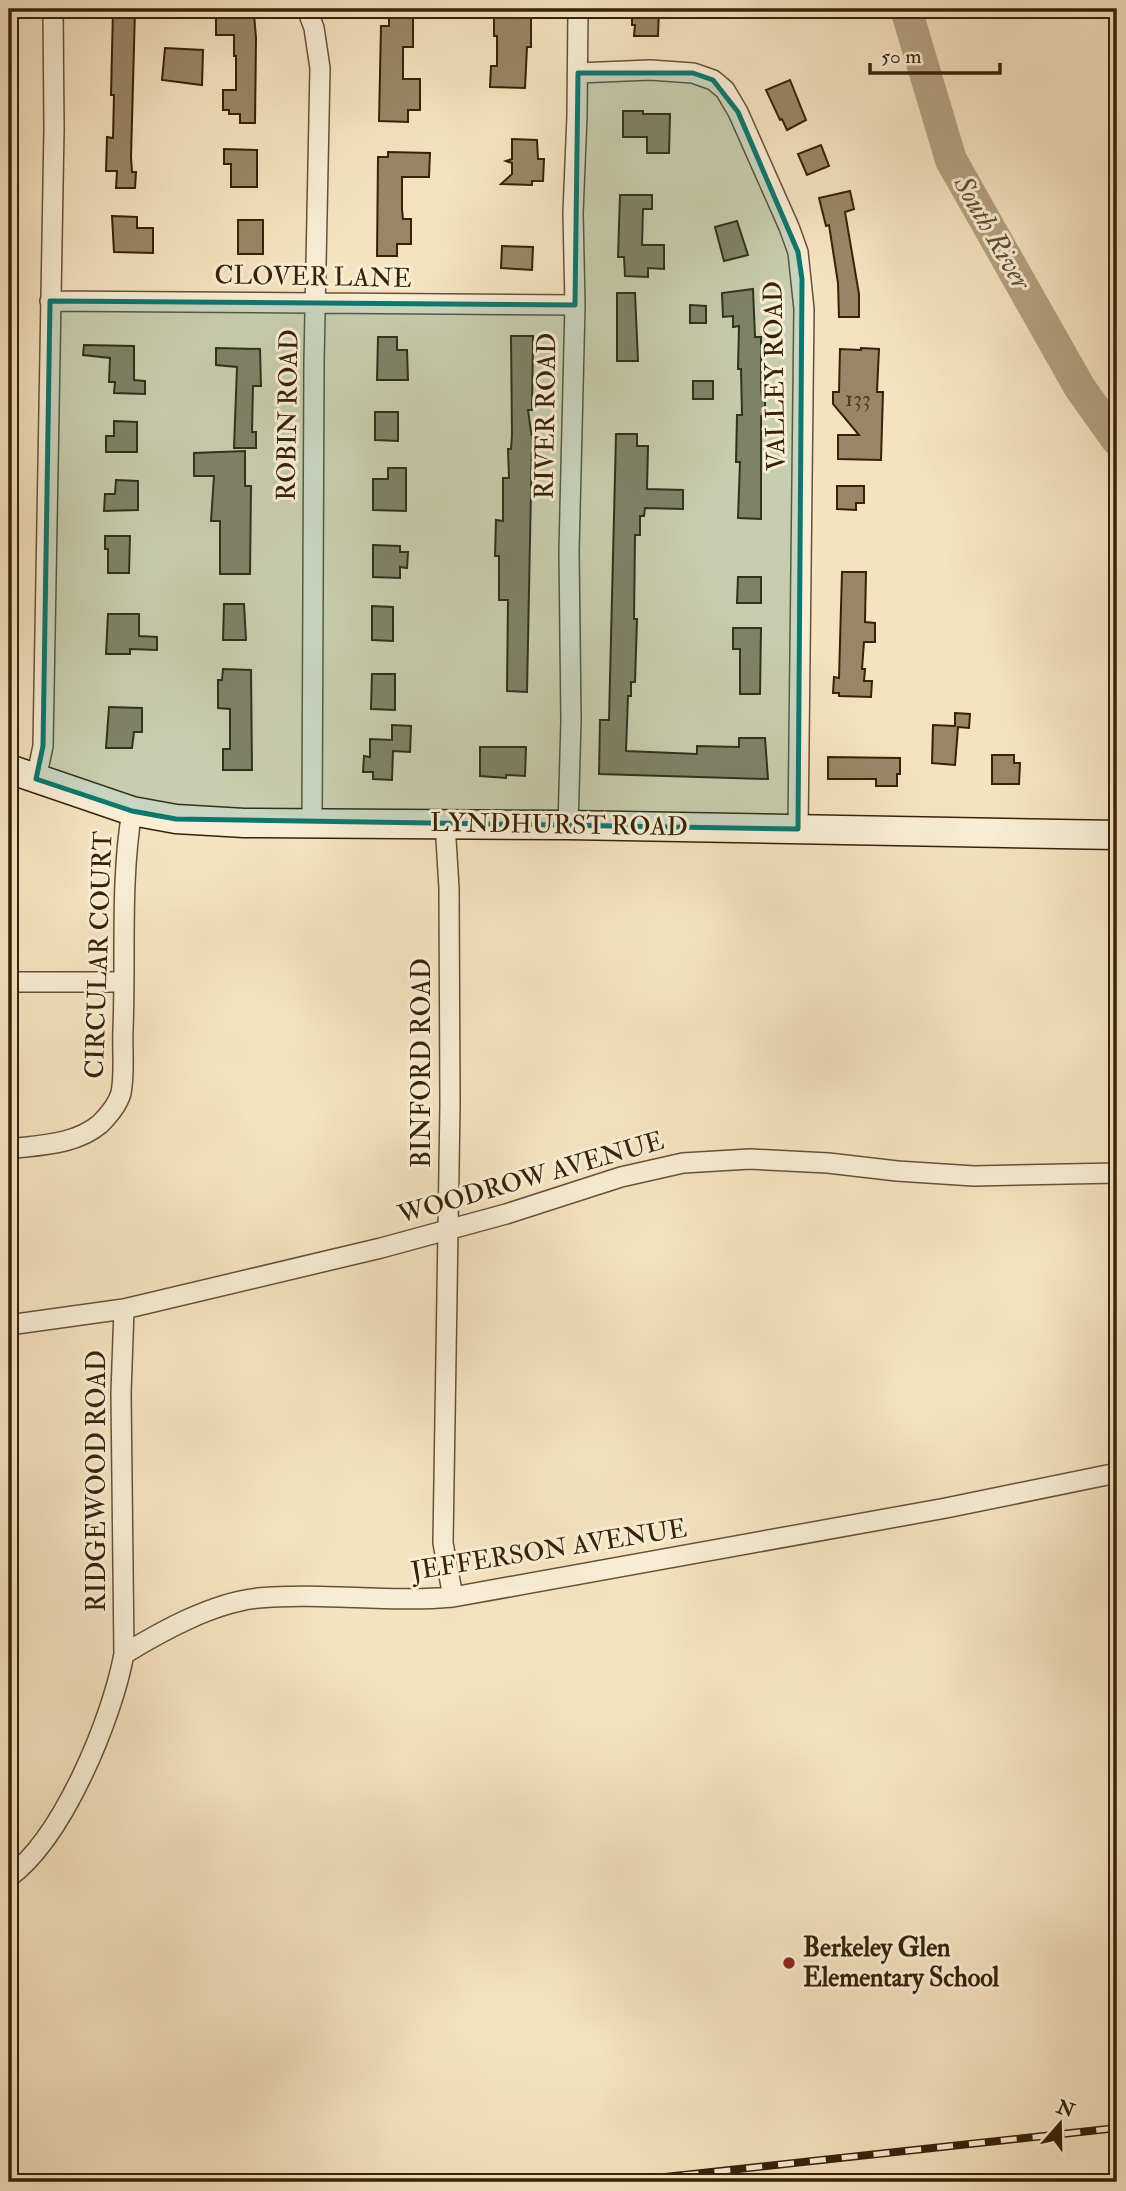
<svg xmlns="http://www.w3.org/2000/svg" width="1126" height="2191" viewBox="0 0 1126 2191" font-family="'IM FELL Double Pica',serif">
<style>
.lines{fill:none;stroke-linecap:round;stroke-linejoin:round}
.river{stroke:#b4a181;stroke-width:32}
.building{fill:#9a8667;stroke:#372208;stroke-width:2}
.minor-casing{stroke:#665236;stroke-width:22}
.secondary-casing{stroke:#372208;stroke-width:31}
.minor{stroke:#f8edd5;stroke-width:19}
.secondary{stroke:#f8edd5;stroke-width:28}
.rail-casing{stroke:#372208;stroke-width:8}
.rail{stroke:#f8edd5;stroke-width:5;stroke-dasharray:16;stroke-linecap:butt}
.marked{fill:#0f766e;fill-opacity:0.2;stroke:#0f766e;stroke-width:5;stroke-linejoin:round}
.poi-dot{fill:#8f2418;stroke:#f8edd5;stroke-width:2.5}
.labels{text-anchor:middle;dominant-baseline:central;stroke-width:6;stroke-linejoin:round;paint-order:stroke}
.number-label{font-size:23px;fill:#503b20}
.street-label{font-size:26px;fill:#372208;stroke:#f8edd5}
.poi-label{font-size:26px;font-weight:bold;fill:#372208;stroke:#f8edd5;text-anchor:start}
.water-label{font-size:28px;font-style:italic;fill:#634e32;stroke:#f8edd5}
</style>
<rect width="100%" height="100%" fill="#f5e3bf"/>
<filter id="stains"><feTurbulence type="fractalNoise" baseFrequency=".00286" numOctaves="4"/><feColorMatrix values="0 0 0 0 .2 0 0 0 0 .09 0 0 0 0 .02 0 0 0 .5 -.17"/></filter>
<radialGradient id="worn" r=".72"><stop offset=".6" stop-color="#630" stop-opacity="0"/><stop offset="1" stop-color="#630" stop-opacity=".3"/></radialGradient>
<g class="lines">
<path class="river" d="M906,9L951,160L1080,388L1117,440"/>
</g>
<path class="building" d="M113,9H135L131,157L132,172H136L135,188H116L117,171H106L107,137L113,138L114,95H111Z
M632,9H659L658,36H634L635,25H632Z
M216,12L254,14L256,38L255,123H240V114H229V110H223V90H236V56H234V35H216Z
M389,14H413V47H403V79H420V110H408V122L379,121L381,26H389Z
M494,14H531V47H527L525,88L490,87L491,66H497V36H494Z
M165,48L203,50L202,85L162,80Z
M790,80L806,120L787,130L782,119L780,120L766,90Z
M623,111H643V114H670L669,153H647V137H623Z
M512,139L537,140L538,159H544L543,181H532V185L501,184L512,174V163L506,161L512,159Z
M821,145L829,166L807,175L798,154Z
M224,149L257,150V187H231V164H224Z
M388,152L430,153L429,177H402V209L403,219H411V244H397V256H377L378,157H388Z
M850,191L854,209L845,212L859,294V317H839L838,283L829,225L826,226L819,198Z
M620,195H652V209H643L642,245H664V269L648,268V277L625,276L624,257H618Z
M112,216L137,217V228H153V253L114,252Z
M238,220H263V254H238Z
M737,221L748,255L724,261L715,227Z
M502,246L533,247L532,270L501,268Z
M753,289L755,337H761V389L762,399H765V415L761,416V519L738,518L740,462H736L737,415H742L741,369H738L739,326L733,327V316L723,317L722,293Z
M617,293H635L638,361H617Z
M690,305L706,306V323H690Z
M511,336H533L532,410H528L532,439L527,692L507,691L508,600H499V556H495L496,520L503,521V478H509L508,449H511L512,435Z
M378,337H397V350H407L408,380H377Z
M84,345L134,346V380L145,381V394L114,393L115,382H109L110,358L83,355Z
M216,348L260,349L261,386H253L252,432H256V448H234L237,367L216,365Z
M861,348L879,349L877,392H883L881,460L838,459V435H859L833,404V392H839L840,349L861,350Z
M693,381H713V399H693Z
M375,412H398V441L375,440Z
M114,421L137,422V452H106V436H114Z
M616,434H637V446H648L647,489L683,490V509L645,508L644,516H640V535H635L634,619H637L635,682H631V696H628L626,751L697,754V746L739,747V738H765L768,779L599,774L600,720H609Z
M245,451V486H251L250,574H220V521H211L214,476H194V453Z
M388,468H406V511L373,510V479H388Z
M116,480L138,481V510L104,511L105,494H115Z
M837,486H864V503H856V510L837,509Z
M105,536H130L129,573H108V549H105Z
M373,545L400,546V552H408L407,568L400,567V578L373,577Z
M842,572H866L865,622L875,623V642H864L862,669H865L864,681H872L871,697L839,696V693H833L834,677L839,678Z
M738,577H761V603H737Z
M224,604H244L246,640H223Z
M372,606L393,607V641L372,640Z
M108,614H139V636L157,637V650L130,649V654H106Z
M733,628H761L760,694H740V649H733Z
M223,669L251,670L252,770H223V749H230V709L218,708V680H222Z
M372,674H395V710L371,709Z
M109,707L142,708V732H134L132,748H106Z
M955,713L970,714L969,728L958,727L955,765L932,763L933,725L955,726Z
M392,725L411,726L410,752L393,751L392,780L373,779V772H363L364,756L370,757V739L392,740Z
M480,747H526L525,776L506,775V778L480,776Z
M992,755H1014V763H1020L1019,784H992Z
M828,757L900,758V774H897V786H876V779H828Z"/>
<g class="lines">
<defs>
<path id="minor" d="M307,9L314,28L320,68L314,362L312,823
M578,73L650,70L693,73L713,80L725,90L738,112L789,227L798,252L804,309L798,829
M50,301L575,305
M36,779L43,746L54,129L53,9
M445,823L449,888L450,1105L443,1543L453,1597
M568,825L571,721L569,551L575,305L573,213L577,116L578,9
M9,982H124
M9,1149C39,1145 75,1145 100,1124C108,1116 118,1104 121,1093C125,1073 122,1050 123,1029C126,956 120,883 132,811
M9,1325L124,1309L381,1248L506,1214L621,1177L683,1163L750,1159L828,1163L897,1171L974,1176L1117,1173
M124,1654L121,1393L124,1309
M9,1877C63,1838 112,1719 124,1654C162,1631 212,1603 258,1598C322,1592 388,1603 453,1597L946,1508L1117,1473"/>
<path id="secondary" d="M9,769L132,811L176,819L244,823L568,825L1117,835"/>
</defs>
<use href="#minor" class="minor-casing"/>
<use href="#secondary" class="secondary-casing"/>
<use href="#minor" class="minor"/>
<use href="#secondary" class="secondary"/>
<defs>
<path id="rail" d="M619,2182L1117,2128"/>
</defs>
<use href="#rail" class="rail-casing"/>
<use href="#rail" class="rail"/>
</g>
<path class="marked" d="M578,73H693L713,80L738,112L798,252L802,279L798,829L176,819L132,811L36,779L43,746L50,301L575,305Z"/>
<circle class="poi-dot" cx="789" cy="1963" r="7"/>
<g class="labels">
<g class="number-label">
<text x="858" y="398">133</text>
</g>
<g class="street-label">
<text transform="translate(313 277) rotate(1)">CLOVER LANE</text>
<text transform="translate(775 376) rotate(-91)">VALLEY ROAD</text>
<text transform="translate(288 415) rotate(-89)">ROBIN ROAD</text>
<text transform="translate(546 416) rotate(-89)">RIVER ROAD</text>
<text transform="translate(559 825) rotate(1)">LYNDHURST ROAD</text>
<text transform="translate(99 955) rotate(-88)">CIRCULAR COURT</text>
<text transform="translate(422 1063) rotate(-90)">BINFORD ROAD</text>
<text transform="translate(531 1178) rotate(-16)">WOODROW AVENUE</text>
<text transform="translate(97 1481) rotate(-90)">RIDGEWOOD ROAD</text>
<text transform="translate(549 1550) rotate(-9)">JEFFERSON AVENUE</text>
</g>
<g class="poi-label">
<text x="803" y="1948">Berkeley Glen<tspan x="803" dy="30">Elementary School</tspan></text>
</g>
<g class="water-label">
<text transform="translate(992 233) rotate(60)">South River</text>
</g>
</g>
<rect width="1126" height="2191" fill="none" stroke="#f5e3bf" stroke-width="35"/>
<rect x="10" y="10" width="1105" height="2170" fill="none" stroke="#372208" stroke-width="3.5"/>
<rect x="18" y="18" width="1091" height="2156" fill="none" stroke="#372208" stroke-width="2"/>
<g transform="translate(1060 2124) rotate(20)" stroke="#f8edd5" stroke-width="5" paint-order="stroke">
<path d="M0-5L12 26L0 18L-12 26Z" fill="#372208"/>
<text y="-10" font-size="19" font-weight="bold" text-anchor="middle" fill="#372208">N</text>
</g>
<path d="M870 63v10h130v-10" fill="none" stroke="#372208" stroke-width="3.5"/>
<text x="881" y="63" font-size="21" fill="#372208" stroke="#f8edd5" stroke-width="5" paint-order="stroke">50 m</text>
<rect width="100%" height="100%" filter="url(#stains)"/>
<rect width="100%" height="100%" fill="url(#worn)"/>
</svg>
